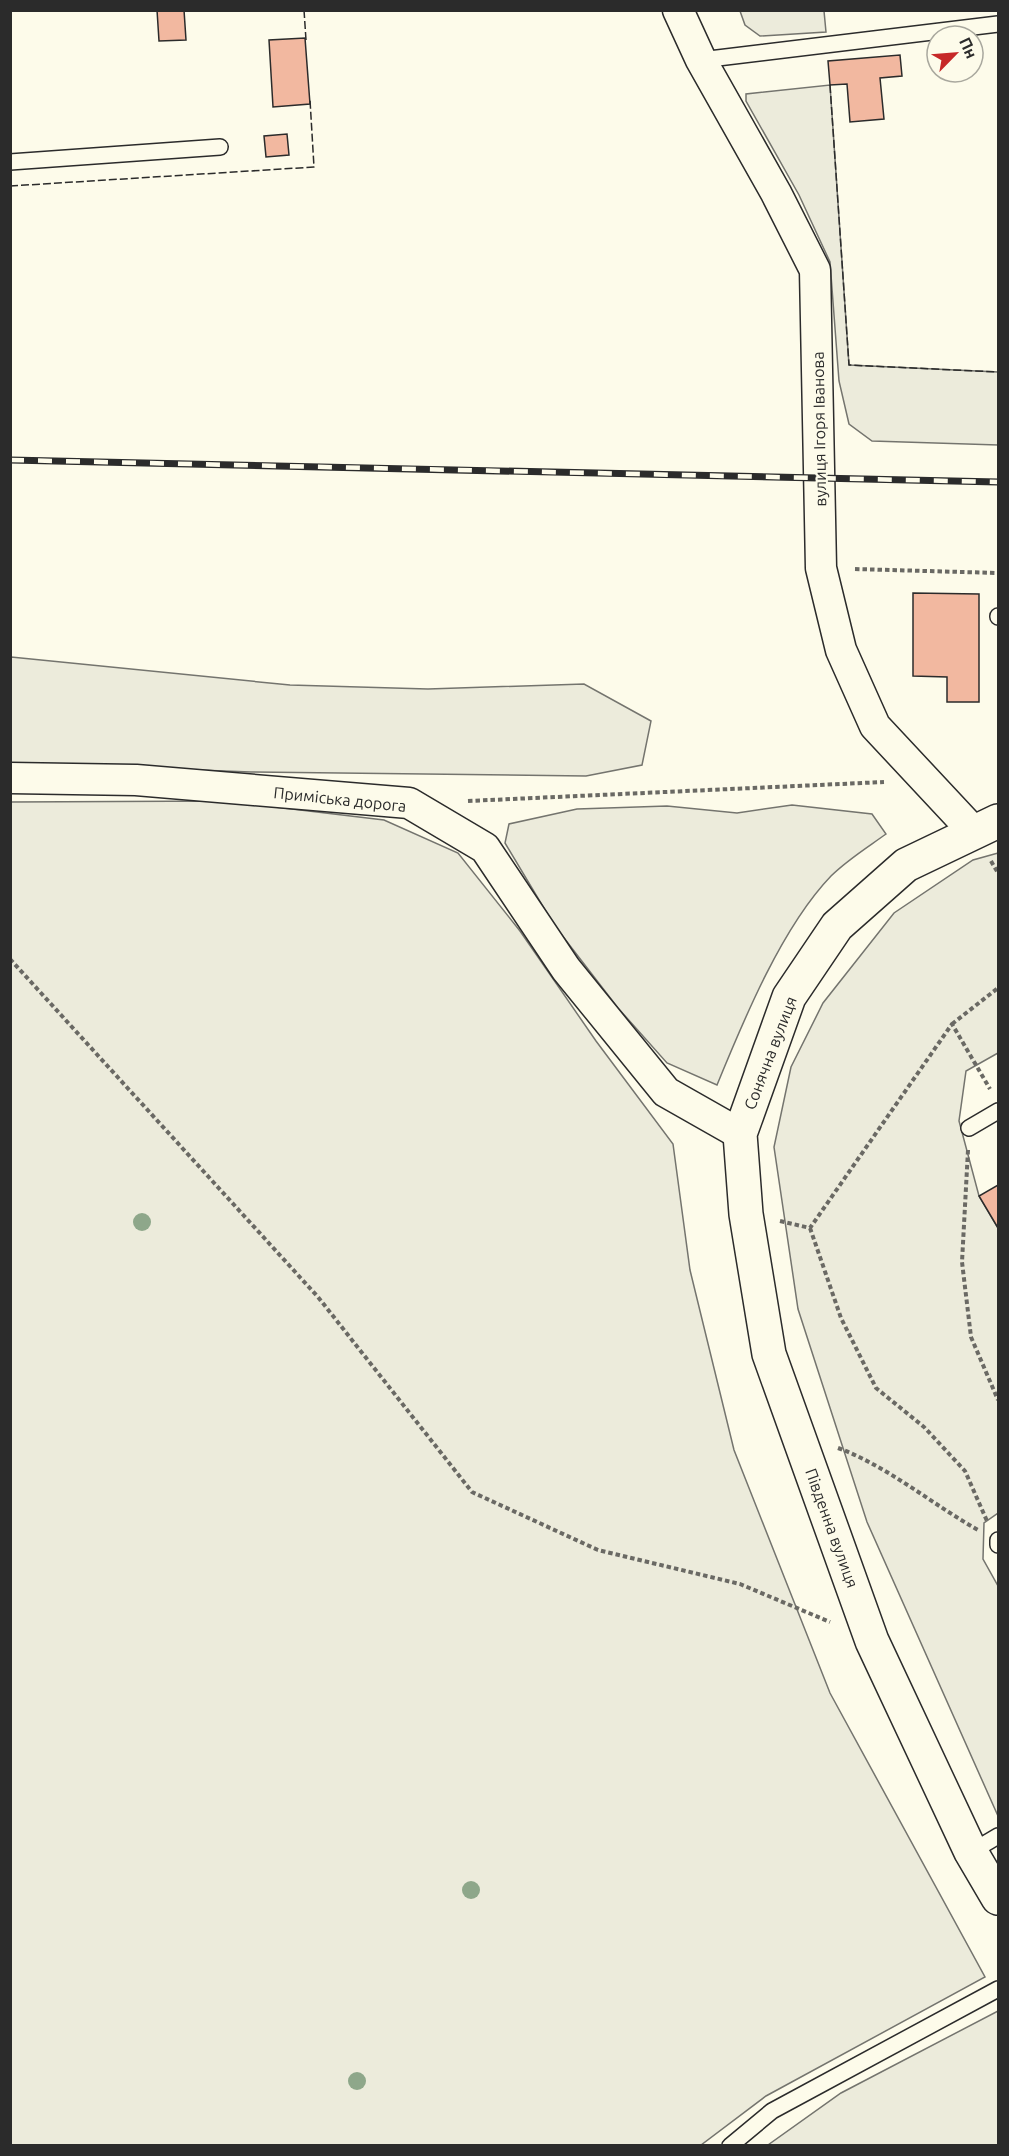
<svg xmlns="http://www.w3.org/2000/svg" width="1009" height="2156" viewBox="0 0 1009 2156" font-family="Ubuntu,sans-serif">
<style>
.green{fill:#ecebdb;stroke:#74746e;stroke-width:1.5}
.building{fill:#f2b8a0;stroke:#2b2b2b;stroke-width:1.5}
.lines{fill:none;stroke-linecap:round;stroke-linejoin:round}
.lane-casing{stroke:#2b2b2b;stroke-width:18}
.street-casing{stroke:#2b2b2b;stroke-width:33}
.secondary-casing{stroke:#2b2b2b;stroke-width:36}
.path{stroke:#6a6964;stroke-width:4;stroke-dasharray:4.5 3;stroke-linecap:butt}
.lane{stroke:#fdfbea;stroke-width:15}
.street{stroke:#fdfbea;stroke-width:30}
.secondary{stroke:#fdfbea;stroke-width:33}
.rail-casing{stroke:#2b2b2b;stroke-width:7}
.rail{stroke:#fdfbea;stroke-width:4.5;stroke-dasharray:14;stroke-linecap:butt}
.fence{stroke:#2b2b2b;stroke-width:1.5;stroke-dasharray:8 3;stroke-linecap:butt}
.tree{fill:#8ea78a}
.labels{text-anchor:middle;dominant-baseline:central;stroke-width:4.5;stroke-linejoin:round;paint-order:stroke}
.street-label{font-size:16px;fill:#2b2b2b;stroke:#fdfbea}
</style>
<rect width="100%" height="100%" fill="#fdfbea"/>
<path class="green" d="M740,11H824L826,32L760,36L745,25Z
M830,85L849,365L998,372V445L872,441L849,424L839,381L830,262L799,195L746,101V94Z
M11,657L290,685L428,689L584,684L651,721L642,765L586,776L251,772L11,763Z
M224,801L384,820L458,853L520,931L596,1041L673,1144L690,1270L734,1450L830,1693L985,1977L766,2096L701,2145H11L10,802Z
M792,805L872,814L886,834C868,847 847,860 831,876C782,927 744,1019 717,1085L667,1063L618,1008L554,925L505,843L509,824L577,809L667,806L737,813Z
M998,853V1053L966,1071L959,1121L979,1196L998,1228V1513L984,1523L983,1559L998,1586V1816L867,1522L798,1309L774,1147L791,1067L823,1003L894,913L973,860Z
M998,2011V2145H768L841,2093Z"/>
<path class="building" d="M157,10H184L186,40L159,41Z
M305,38L310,104L273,107L269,40Z
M900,55L902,76L880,78L884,119L850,122L847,84L830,85L828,61Z
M287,134L289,155L266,157L264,136Z
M913,593L979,594V702H947V677L913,676Z
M998,1185V1228L979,1196Z"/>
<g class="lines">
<defs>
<path id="lane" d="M701,60L998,24
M10,162L220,147
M998,616V617
M969,1128L998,1111
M998,1540V1545
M971,1852L998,1836
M730,2146L772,2111L998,1989"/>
<path id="street" d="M678,10L701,60L776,193L815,270L821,568L841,650L875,726L974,832
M10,778L136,780L409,803L485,848L566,969L666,1092L740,1134"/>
<path id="secondary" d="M998,821L906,865L837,926L789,997L740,1134L746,1214L769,1354L872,1641L971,1852L998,1898"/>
</defs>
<use href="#lane" class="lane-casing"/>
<use href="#street" class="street-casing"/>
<use href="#secondary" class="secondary-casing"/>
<path class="path" d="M855,569L998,573
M468,801L884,782
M991,861L998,873
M10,959L318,1297L472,1492L598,1550L740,1584L830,1622
M952,1024L998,988
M968,1150L962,1262L971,1337L998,1400
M780,1221L810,1228L952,1024L990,1089
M810,1228L841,1318L876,1388L924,1427L965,1471L987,1521
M838,1448C887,1466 932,1504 978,1530"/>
<use href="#lane" class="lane"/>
<use href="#street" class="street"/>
<use href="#secondary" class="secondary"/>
<defs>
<path id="rail" d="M10,460L998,482"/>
</defs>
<use href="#rail" class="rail-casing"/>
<use href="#rail" class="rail"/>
<path class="fence" d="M304,10L306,40
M830,85L849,365L998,372
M10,186L314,167L310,100"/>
</g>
<g class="tree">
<circle cx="142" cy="1222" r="9"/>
<circle cx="471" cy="1890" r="9"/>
<circle cx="357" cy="2081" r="9"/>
</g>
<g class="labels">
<g class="street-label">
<text transform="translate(819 429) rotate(-91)">вулиця Ігоря Іванова</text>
<text transform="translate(340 799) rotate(6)">Приміська дорога</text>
<text transform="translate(770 1053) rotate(-69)">Сонячна вулиця</text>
<text transform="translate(832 1528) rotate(70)">Південна вулиця</text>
</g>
</g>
<rect width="1009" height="2156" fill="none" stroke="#2b2b2b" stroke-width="24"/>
<g transform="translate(955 54) rotate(65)"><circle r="28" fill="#fdfbea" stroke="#a9a89e" stroke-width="1.5"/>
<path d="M0-4.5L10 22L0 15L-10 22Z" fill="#c62828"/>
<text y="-9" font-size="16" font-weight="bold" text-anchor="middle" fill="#2b2b2b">Пн</text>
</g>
</svg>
